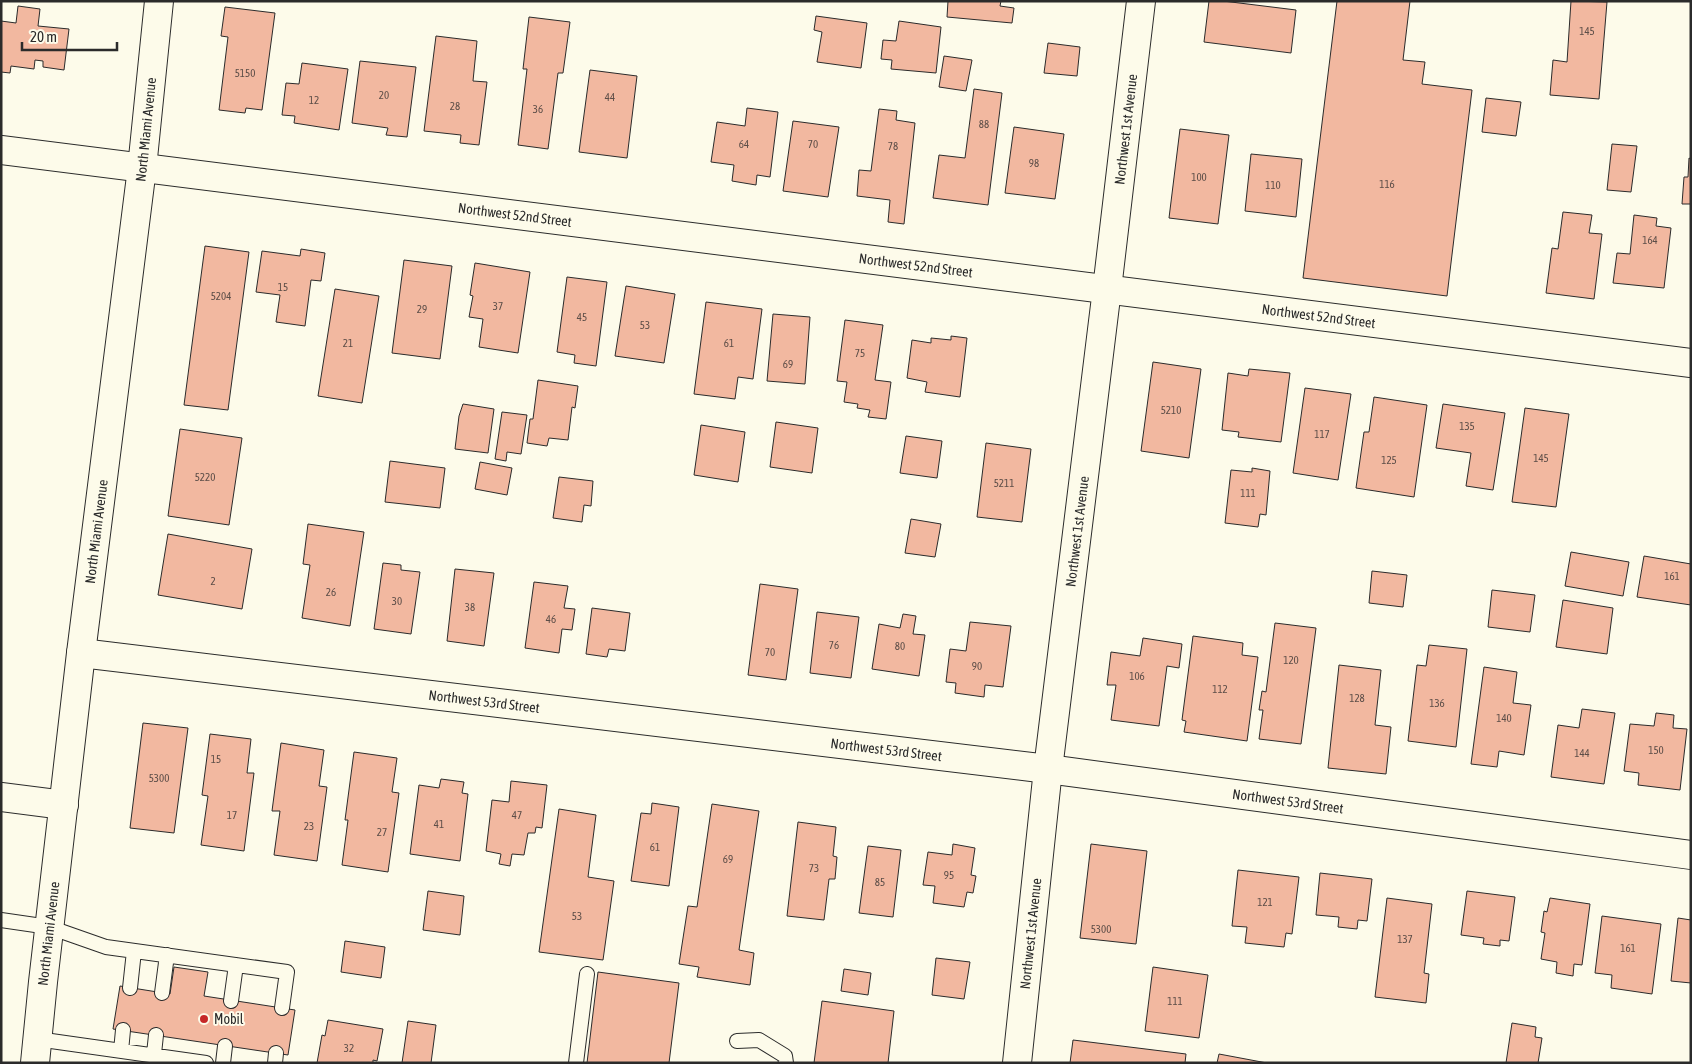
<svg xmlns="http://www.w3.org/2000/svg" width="1692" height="1064" viewBox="0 0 1692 1064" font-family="'Asap Condensed',sans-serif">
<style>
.building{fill:#f2b8a0;stroke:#2b2b2b}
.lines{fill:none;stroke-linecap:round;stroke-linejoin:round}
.lane-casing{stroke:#2b2b2b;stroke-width:16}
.street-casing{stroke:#2b2b2b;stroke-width:30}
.secondary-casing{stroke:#2b2b2b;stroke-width:30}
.lane{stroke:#fdfbea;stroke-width:14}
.street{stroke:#fdfbea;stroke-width:28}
.secondary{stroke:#fdfbea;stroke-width:28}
.poi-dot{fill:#c62828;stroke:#fdfbea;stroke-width:2}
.labels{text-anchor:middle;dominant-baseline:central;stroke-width:4;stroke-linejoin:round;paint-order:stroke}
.number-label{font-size:11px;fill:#5d4e48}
.street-label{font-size:14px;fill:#2b2b2b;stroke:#fdfbea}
.poi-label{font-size:14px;fill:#2b2b2b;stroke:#fdfbea;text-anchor:start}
</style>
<rect width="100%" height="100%" fill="#fdfbea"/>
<path class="building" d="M948,1H1001L1000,6L1014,8L1012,23L947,17Z
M1209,1H1223L1296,10L1291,53L1204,42Z
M1337,1H1410L1403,60L1425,62L1422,84L1472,90L1447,296L1303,278Z
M1571,1L1607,2L1599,99L1550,95L1553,60L1567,62Z
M18,6L40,9L38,26L69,29L64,70L43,67V61L35,60L34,69L11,66L10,73L1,72V21L16,23Z
M225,7L275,13L262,110L246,108L245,113L219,110L228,37L221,36Z
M816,16L867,23L861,68L817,62L822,32L814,30Z
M529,17L570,22L563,73H558L548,149L518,145L527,69H523Z
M899,21L941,27L936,73L891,69L892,60L881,59L883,40L896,41Z
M436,36L477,41L473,81L487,82L479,145L460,143L461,135L424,131Z
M1048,43L1080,47L1077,76L1044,73Z
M944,56L972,60L966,91L939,87Z
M360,61L416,67L407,137L386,135L388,128L352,123Z
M302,63L348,69L339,130L294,123L295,116L282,115L286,83L299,84Z
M590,70L637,76L627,158L579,152Z
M974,89L1002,93L988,205L933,198L939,155L965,158Z
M1486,98L1521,102L1516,136L1482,132Z
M747,108L778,112L770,177L757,175L756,185L732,181L734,165L711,162L717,122L745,126Z
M879,109L897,111L896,120L915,123L904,224L888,222L890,200L857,196L859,170L871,171Z
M793,121L839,127L828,197L783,191Z
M1014,127L1064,134L1055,199L1005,193Z
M1180,129L1229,135L1218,224L1169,218Z
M1612,144L1637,146L1631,192L1607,190Z
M1251,154L1302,159L1296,217L1245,211Z
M1689,158L1691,159V204H1682L1684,177H1688Z
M1563,212L1592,215L1589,233L1602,234L1594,299L1546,293L1552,248L1558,249Z
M1634,215L1657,218L1656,226L1671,228L1664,288L1613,283L1617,253L1630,254Z
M205,246L249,252L228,410L184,405Z
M301,249L325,253L321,281L311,280L305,326L276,322L280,295L256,292L262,251L300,256Z
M404,260L452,266L440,359L392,353Z
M475,263L530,272L518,353L479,347L483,319L469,317L473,296L470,295Z
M567,277L607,282L596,366L574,363L575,355L557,352Z
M626,286L675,294L664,363L615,356Z
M335,289L379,296L362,403L318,396Z
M706,302L762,309L753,379L738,377L735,399L694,394Z
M773,314L810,317L805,384L767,381Z
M845,320L883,325L875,380L891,382L886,419L868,417L870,410L857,408L858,404L844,402L847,382L837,381Z
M951,336L967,338L960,397L925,392L927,382L907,378L912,340L931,343V338L951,340Z
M1153,362L1201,369L1189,458L1141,451Z
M1249,369L1290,373L1281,442L1238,437L1239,432L1222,430L1228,373L1248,376Z
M538,380L578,386L575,408L572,407L568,440L549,438L547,446L527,443L530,419H533Z
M1305,388L1351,394L1338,480L1293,473Z
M1374,397L1427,405L1414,497L1356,488L1364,432H1369Z
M463,404L494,409L488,453L455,449L459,416Z
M1443,404L1505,413L1493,490L1466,486L1471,453L1436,448Z
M1525,408L1569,414L1556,507L1512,502Z
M502,412L527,415L521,454L507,452L506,461L495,459Z
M776,422L818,428L812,473L770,467Z
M701,425L745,432L738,482L694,475Z
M180,429L242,438L229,525L168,516Z
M906,436L942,441L937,478L900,473Z
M986,443L1031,449L1022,522L977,517Z
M390,461L445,468L440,508L385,502Z
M480,462L512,468L507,495L475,489Z
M1252,468L1270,471L1266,515L1260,514L1258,527L1225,523L1231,470L1252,472Z
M559,477L593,481L591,506L584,505L582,522L553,518Z
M911,519L941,524L935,557L905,553Z
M308,524L364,532L350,626L302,618L310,565L303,564Z
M168,534L252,549L242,609L158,595Z
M1571,552L1629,562L1623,596L1565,586Z
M1644,556L1691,564V605L1637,597Z
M383,563L401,565V570L420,572L411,634L374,629Z
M455,569L494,573L484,646L447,641Z
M1372,571L1407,575L1403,607L1369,603Z
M534,582L568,586L564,608L575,609L572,630L562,629L559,653L525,648Z
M760,584L798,589L786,680L748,675Z
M1492,590L1535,595L1530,632L1488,627Z
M1563,600L1613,608L1607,654L1556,647Z
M592,608L630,613L625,651L609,649L607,657L586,654Z
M817,612L859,617L851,678L810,673Z
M903,614L916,616L913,634L925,635L919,676L872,669L879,624L900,628Z
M970,622L1011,626L1003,687L985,685L984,697L955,693L956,683L946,682L950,649L966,651Z
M1275,623L1316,628L1301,744L1259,739L1263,710H1259L1262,691L1266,692Z
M1193,636L1243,643L1242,655L1258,657L1247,741L1184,732L1186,721L1182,720Z
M1143,638L1182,644L1179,668L1167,666L1159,726L1111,720L1116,685H1107L1111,652L1140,656Z
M1429,645L1467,649L1456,747L1408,741L1417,665L1426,666Z
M1339,665L1381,670L1375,725L1391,727L1386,774L1328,768Z
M1484,667L1517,672L1513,703L1531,705L1524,755L1499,751L1497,767L1471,764Z
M1582,709L1615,713L1604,784L1551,777L1558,725L1579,728Z
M1656,713L1674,715L1673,728L1687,729L1680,790L1638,785L1639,773L1624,771L1630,724L1654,726Z
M143,723L188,728L174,833L130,828Z
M210,734L251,739L247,773H254L244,851L201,845L208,796L202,795Z
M281,743L324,750L319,786L327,787L317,861L274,855L280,811H272Z
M354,752L397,758L392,792L399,793L388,872L342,865L348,820H345Z
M441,779L464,782L462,793L468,794L460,861L410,854L419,785L439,788Z
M511,781L547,785L542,828L536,827L535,833H528L524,855L512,854L510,866L499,864L501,854L486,851L492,800L509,802Z
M652,803L679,807L669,886L631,881L641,813L651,814Z
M712,804L759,811L739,950L754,953L750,985L697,977L699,967L679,964L688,906L697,907Z
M559,809L596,815L588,877L614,881L603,960L539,952Z
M798,822L836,827L833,856L837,857L835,879H829L824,920L787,916Z
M953,844L975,848L971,875L976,876L973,893L967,892L964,907L933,903L935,886L923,885L928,852L952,855Z
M1091,844L1147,851L1136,944L1080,938Z
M868,846L901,850L893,917L859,913Z
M1238,870L1299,877L1292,934L1286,933L1284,947L1245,943L1247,927L1232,926Z
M1320,873L1372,879L1367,921L1358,920L1357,929L1338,927L1339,917L1316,915Z
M428,891L464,896L460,935L423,930Z
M1467,891L1515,897L1509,941L1500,940V946L1483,944L1484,938L1461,935Z
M1387,898L1432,904L1424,973L1429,974L1426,1003L1375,997Z
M1550,898L1590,904L1582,965L1574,964L1573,976L1556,973L1557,962L1541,959L1545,933L1541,932L1544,911L1547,912Z
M1602,916L1661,924L1652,994L1611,988L1612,975L1595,973Z
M1678,918L1691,920V983L1671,981Z
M345,941L385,947L381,978L341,972Z
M936,958L970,962L964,999L932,995Z
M174,967L208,972L204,996L295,1010L288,1055L113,1029L120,986L170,994Z
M1153,967L1208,975L1199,1038L1145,1031Z
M844,969L871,973L868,995L841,991Z
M598,972L679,983L669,1063H587Z
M822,1001L894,1011L888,1063H814Z
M328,1020L383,1029L377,1061L373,1060V1063H317L322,1035L325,1036Z
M408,1021L436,1025L431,1063H402Z
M1512,1023L1536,1027L1535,1037L1542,1038L1538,1063H1506Z
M1073,1040L1186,1054L1185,1063H1070Z
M1219,1054L1267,1063H1217Z"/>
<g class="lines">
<defs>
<path id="lane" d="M1,920L49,927L106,947L287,972L282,1008
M130,988L134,951
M162,993L167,955
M231,1001L236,965
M37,1039L206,1063
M737,1041L759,1040L785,1056L786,1063
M121,1051L123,1030
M153,1063L156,1035
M223,1063L225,1046
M275,1063L276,1053
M576,1063L587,974"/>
<g id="street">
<path id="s1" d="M1,150L1691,363"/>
<path id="s2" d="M81,653L1048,769L1691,855"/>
<path d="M1,797L64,805"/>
<path id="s3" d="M1017,1063L1048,769L1107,289L1141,1"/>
</g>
<g id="secondary">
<path id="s4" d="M35,1063L43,982L81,653L142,168L159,1"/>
</g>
</defs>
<use href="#lane" class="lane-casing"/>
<use href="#street" class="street-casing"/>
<use href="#secondary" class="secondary-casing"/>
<use href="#lane" class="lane"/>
<use href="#street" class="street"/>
<use href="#secondary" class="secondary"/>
</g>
<circle class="poi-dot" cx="204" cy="1019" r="5"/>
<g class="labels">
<g class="number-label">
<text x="1587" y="31">145</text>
<text x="245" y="73">5150</text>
<text x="384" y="95">20</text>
<text x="610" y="97">44</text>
<text x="314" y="100">12</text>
<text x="455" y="106">28</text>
<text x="538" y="109">36</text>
<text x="984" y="124">88</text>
<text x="744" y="144">64</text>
<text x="813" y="144">70</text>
<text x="893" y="146">78</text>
<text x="1034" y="163">98</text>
<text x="1199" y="177">100</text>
<text x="1387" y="184">116</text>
<text x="1273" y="185">110</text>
<text x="1650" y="240">164</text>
<text x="283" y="287">15</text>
<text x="221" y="296">5204</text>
<text x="498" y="306">37</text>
<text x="422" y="309">29</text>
<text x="582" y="317">45</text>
<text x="645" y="325">53</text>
<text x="348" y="343">21</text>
<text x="729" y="343">61</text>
<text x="860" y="353">75</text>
<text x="788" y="364">69</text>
<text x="1171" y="410">5210</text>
<text x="1467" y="426">135</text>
<text x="1322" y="434">117</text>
<text x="1541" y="458">145</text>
<text x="1389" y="460">125</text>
<text x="205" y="477">5220</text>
<text x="1004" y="483">5211</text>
<text x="1248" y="493">111</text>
<text x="1672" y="576">161</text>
<text x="213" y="581">2</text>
<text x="331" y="592">26</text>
<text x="397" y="601">30</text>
<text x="470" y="607">38</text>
<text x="551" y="619">46</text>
<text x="834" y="645">76</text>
<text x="900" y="646">80</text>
<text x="770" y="652">70</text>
<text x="1291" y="660">120</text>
<text x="977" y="666">90</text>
<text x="1137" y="676">106</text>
<text x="1220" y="689">112</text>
<text x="1357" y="698">128</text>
<text x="1437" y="703">136</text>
<text x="1504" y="718">140</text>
<text x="1656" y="750">150</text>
<text x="1582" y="753">144</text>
<text x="216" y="759">15</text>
<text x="159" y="778">5300</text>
<text x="232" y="815">17</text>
<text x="517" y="815">47</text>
<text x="439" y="824">41</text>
<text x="309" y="826">23</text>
<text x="382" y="832">27</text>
<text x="655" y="847">61</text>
<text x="728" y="859">69</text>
<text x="814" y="868">73</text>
<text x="949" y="875">95</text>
<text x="880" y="882">85</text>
<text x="1265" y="902">121</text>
<text x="577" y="916">53</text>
<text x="1101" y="929">5300</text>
<text x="1405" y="939">137</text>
<text x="1628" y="948">161</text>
<text x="1175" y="1001">111</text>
<text x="349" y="1048">32</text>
</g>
<g class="street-label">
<text stroke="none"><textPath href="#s4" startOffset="940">North Miami Avenue</textPath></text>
<text stroke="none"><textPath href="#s3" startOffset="940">Northwest 1st Avenue</textPath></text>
<text stroke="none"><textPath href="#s1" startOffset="518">Northwest 52nd Street</textPath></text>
<text stroke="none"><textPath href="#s1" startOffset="922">Northwest 52nd Street</textPath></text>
<text stroke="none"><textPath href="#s1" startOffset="1328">Northwest 52nd Street</textPath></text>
<text stroke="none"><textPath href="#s4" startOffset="535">North Miami Avenue</textPath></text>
<text stroke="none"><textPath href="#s3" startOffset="535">Northwest 1st Avenue</textPath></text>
<text stroke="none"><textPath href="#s2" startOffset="406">Northwest 53rd Street</textPath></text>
<text stroke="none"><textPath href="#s2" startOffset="811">Northwest 53rd Street</textPath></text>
<text stroke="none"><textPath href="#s2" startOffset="1216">Northwest 53rd Street</textPath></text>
<text stroke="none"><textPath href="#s4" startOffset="130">North Miami Avenue</textPath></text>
<text stroke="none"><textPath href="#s3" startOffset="130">Northwest 1st Avenue</textPath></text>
</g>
<g class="poi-label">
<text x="214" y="1019">Mobil</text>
</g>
</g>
<rect width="1692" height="1064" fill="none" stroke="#2b2b2b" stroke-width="5"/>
<path d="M22 42v8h95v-8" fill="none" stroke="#2b2b2b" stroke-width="2.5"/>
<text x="30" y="42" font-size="15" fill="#2b2b2b" stroke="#fdfbea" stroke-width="4" paint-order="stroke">20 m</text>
</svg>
